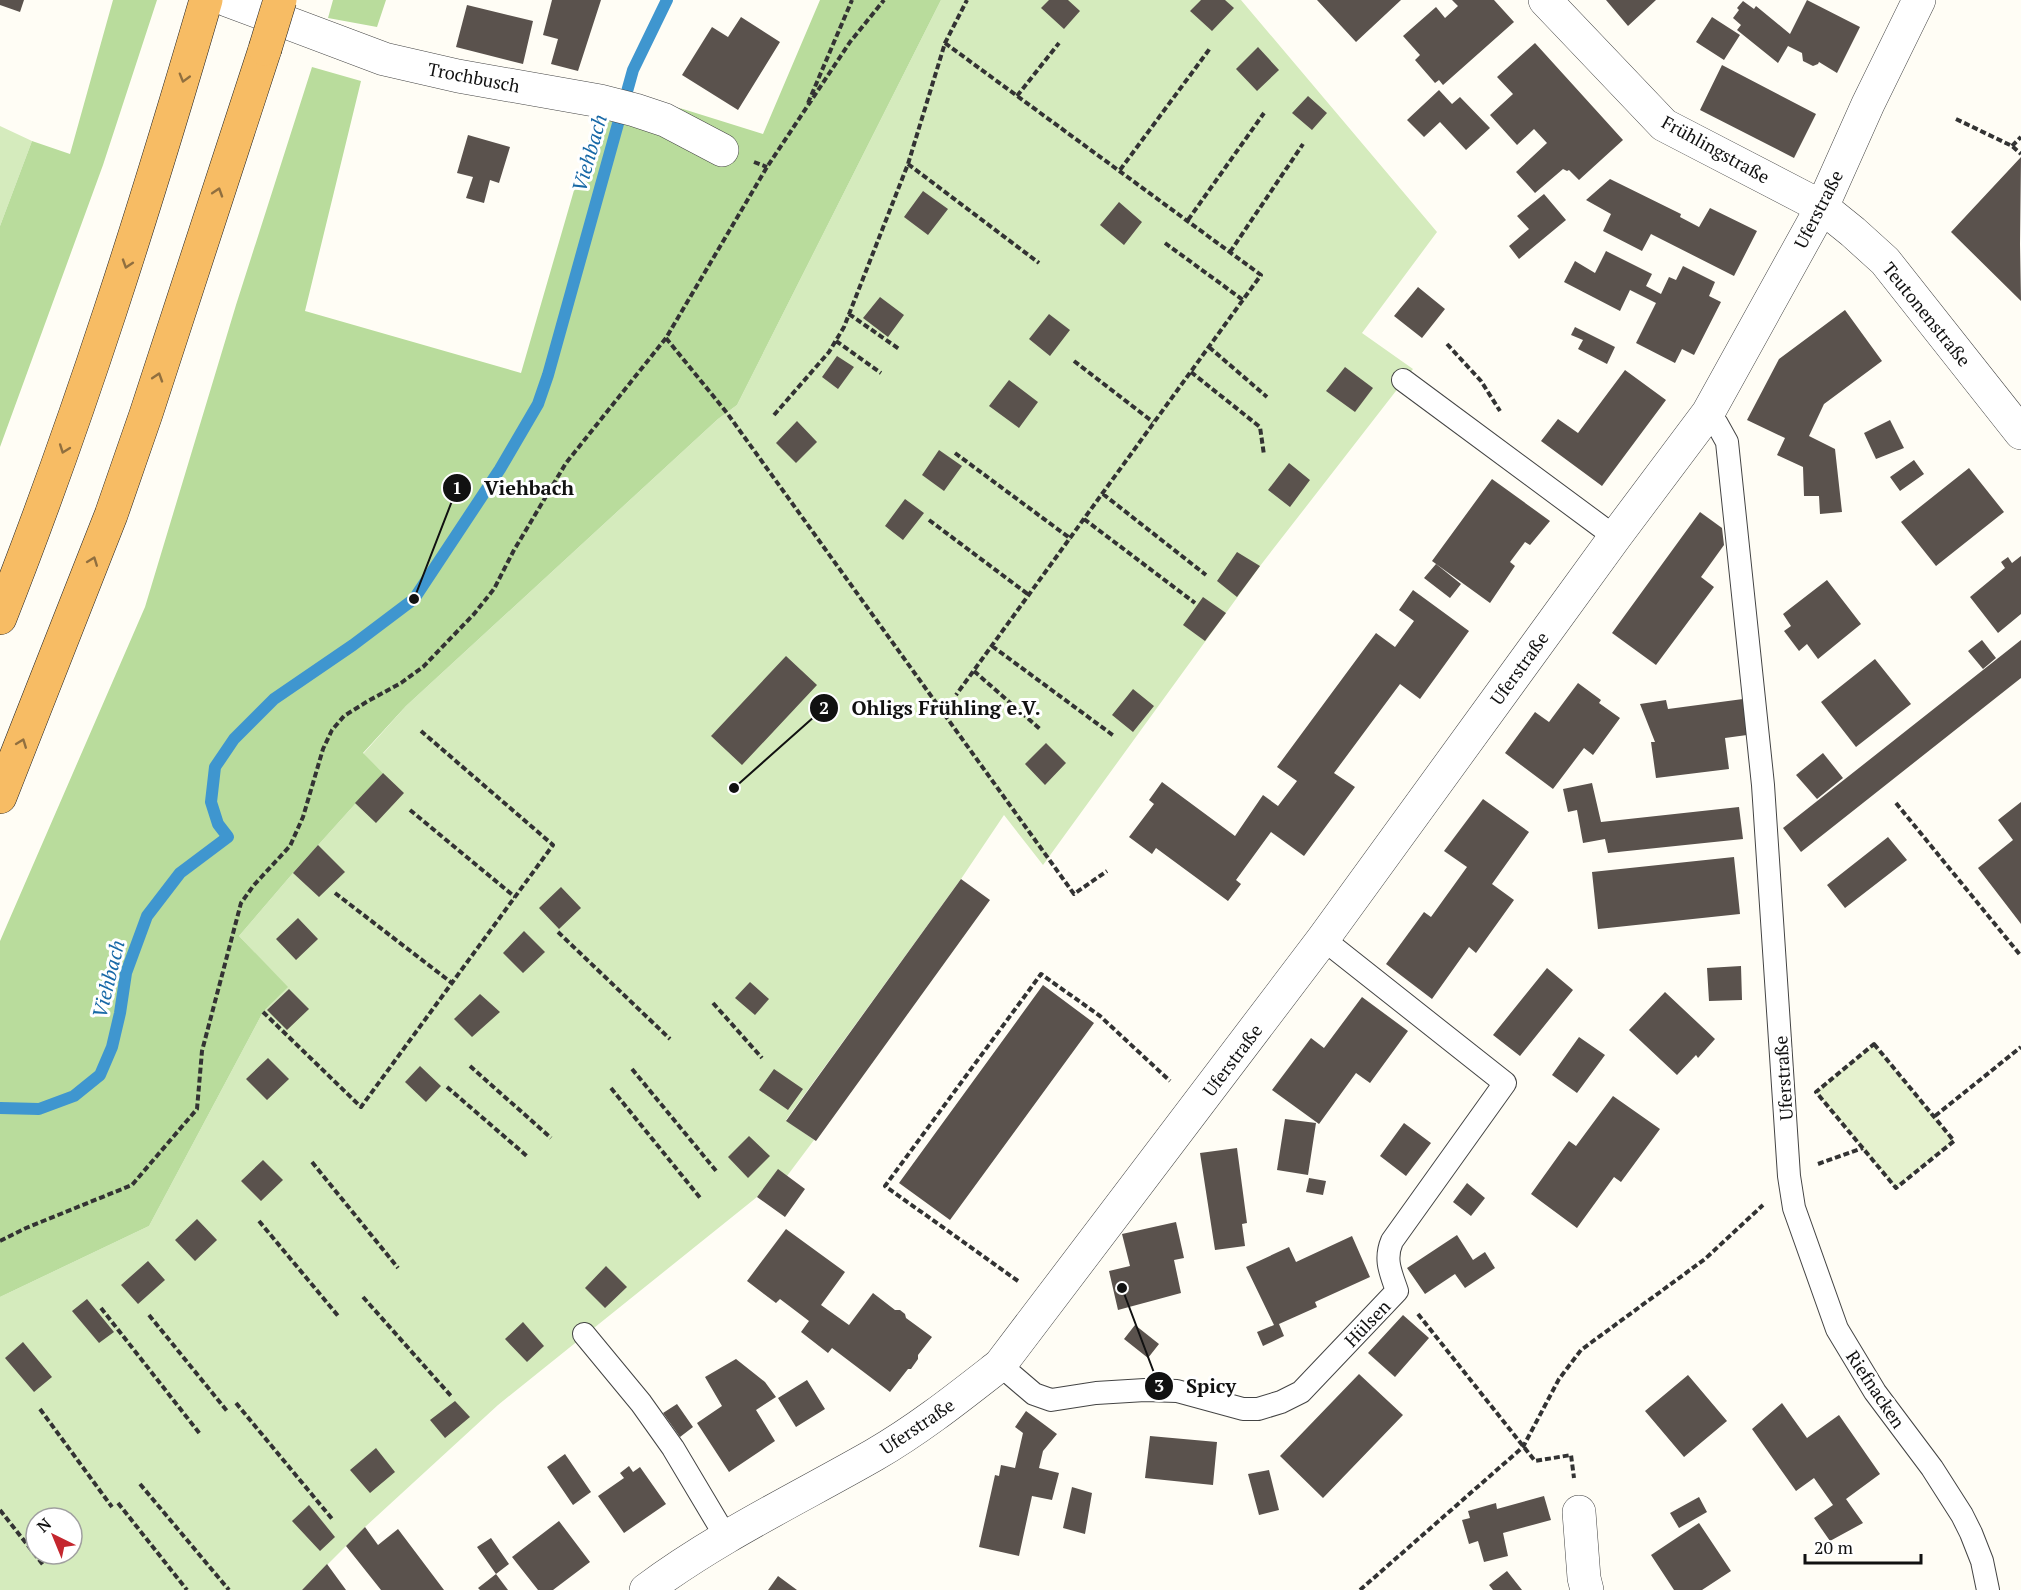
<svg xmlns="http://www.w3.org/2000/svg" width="2021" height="1590" viewBox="0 0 2021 1590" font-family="'PT Serif',serif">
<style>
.green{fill:#d5ebbd;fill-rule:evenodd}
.forest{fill:#b9dc9c}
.pitch{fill:#e6f2cf}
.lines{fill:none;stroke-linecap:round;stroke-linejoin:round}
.stream{stroke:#3f96cf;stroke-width:12}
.building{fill:#5a524d}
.service-casing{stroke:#444;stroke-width:24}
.minor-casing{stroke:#444;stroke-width:34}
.trunk-casing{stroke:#222;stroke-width:34}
.path{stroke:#333;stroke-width:4;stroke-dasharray:6 3;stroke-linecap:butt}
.service{stroke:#fff;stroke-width:22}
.minor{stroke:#fff;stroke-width:33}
.trunk{stroke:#f7bc64;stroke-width:33}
.trunk-bridge-casing{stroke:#222;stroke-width:34;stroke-linecap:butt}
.trunk-bridge{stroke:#f7bc64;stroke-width:33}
.oneway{stroke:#906f3f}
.labels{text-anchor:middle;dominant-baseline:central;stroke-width:6;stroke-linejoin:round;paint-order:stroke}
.street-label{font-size:18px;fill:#111;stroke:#fff}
.water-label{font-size:20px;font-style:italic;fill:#1768a6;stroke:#fff}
.leader{fill:none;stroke:#111;stroke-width:2}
.callout-dot{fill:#111;stroke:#fff;stroke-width:2}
.mark-label{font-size:18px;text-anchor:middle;font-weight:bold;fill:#fff}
.callout-label{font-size:20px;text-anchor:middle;font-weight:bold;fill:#111;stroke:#fff;stroke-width:6;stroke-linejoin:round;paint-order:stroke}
</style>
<rect width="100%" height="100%" fill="#fffdf5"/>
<path class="green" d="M941,0H1241L1437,232L1362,333L1413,369L1260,566L1043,865L1004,815L961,879L786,1120L814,1140L787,1176L778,1170L757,1197L498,1405L365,1527L302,1590H0V1297L149,1226L263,1012L287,987L239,936L293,873L383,773L363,754L406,706L718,419L737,405ZM36,1518H72V1554H36Z
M0,126L32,141L0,226Z"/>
<path class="forest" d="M113,0H157L103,165L0,447V226L32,141L70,154Z
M333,0H386L377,27L328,18Z
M820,0H941L737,405L718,419L406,706L363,753L383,773L293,873L239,936L288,987L263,1012L149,1226L0,1297V941L145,607L236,305L312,67L361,81L305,311L521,373L597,111L638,98L683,109L763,134Z"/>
<path class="pitch" d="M1874,1044L1954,1141L1896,1188L1816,1092Z"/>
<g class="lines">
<path class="stream" d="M0,1108L39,1109L74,1096L100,1075L112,1047L120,1013L126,973L147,916L180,873L228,837L218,824L211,802L215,767L234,739L274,699L353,645L414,599L500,469L538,404L548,375L633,70L667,0"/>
</g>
<path class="building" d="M0,0H24L20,12L0,5Z
M552,0H601L578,71L551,64L558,39L543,35Z
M1049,0H1068L1080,11L1064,29L1041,8Z
M1201,0H1225L1234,8L1212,31L1190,11Z
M1317,0H1401L1356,42Z
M1452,0H1494L1514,22L1443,85L1439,80L1435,83L1415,60L1420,55L1403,36L1436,7L1445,18L1458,6Z
M1606,0H1656L1628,26Z
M1807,0L1860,27L1837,73L1819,62L1818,64L1813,66L1803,61L1802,53L1788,46L1778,63L1737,30L1741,25L1733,18L1739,10L1737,8L1743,1L1754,9L1756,6L1790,34Z
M467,5L533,21L523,64L456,47Z
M741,17L780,42L738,110L682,75L712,27L728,37Z
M1712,17L1740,35L1724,60L1696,42Z
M1535,43L1623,140L1579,180L1569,170L1567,171L1563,169L1535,193L1516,172L1547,143L1534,129L1517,145L1490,115L1513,94L1497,77Z
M1258,47L1279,70L1257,91L1236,69Z
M1722,65L1816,114L1794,158L1700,110Z
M1439,90L1452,104L1460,97L1490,128L1466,150L1440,122L1424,137L1407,120Z
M1308,96L1327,113L1312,130L1292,113Z
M468,135L510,147L499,183L490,180L484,203L466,198L473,177L457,173Z
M2021,157L2020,244L2021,301L1951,232Z
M1610,179L1681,214L1680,217L1699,227L1710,208L1757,231L1734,276L1651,234L1642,251L1603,231L1611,214L1586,200Z
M923,191L948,209L928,235L904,217Z
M1544,194L1566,220L1519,259L1509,246L1529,229L1517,216Z
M1119,202L1142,222L1124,245L1100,225Z
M1606,251L1652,274L1646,286L1661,294L1669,277L1676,280L1683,266L1715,282L1709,296L1721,302L1694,355L1682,349L1675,363L1636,343L1656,303L1630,290L1620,311L1564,282L1575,261L1595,273Z
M1418,287L1445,309L1422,338L1394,316Z
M880,297L904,315L888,337L863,318Z
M1845,310L1882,361L1824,404L1809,436L1835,449L1842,512L1820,514L1819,496H1804L1803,467L1777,455L1785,438L1747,420L1779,359Z
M1049,314L1070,330L1050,356L1029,339Z
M1575,327L1615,347L1607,364L1578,349L1583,340L1571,335Z
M837,356L854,367L838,389L822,377Z
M1345,367L1373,388L1355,412L1326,391Z
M1625,370L1666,400L1602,486L1541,441L1558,419L1578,433Z
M1009,380L1038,402L1019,428L989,406Z
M1890,420L1904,448L1876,459L1864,433Z
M797,421L817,442L796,463L776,443Z
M939,450L962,466L944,491L922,475Z
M1914,460L1924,474L1900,491L1890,477Z
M1289,463L1310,480L1290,507L1268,490Z
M1969,468L2004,512L1936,566L1901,522Z
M1492,479L1550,521L1530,545L1525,542L1510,562L1515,566L1490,603L1432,561Z
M905,499L924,513L903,540L885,526Z
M1700,512L1722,528L1724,545L1701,577L1714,587L1656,665L1612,633Z
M1237,552L1260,566L1237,597L1217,581Z
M2021,556V614L1998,633L1970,597L2005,568L2001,562L2008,557L2012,563Z
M1436,564L1461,584L1450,598L1424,578Z
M1827,580L1861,624L1818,659L1807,644L1799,651L1784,631L1791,626L1783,614Z
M1413,590L1469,631L1420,699L1400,684L1334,773L1355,787L1304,856L1271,832L1236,880L1241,884L1228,901L1156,848L1152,854L1129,837L1154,804L1149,800L1162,782L1235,836L1263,795L1278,806L1297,781L1277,767L1376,633L1395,647L1414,621L1399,610Z
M1203,597L1226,613L1205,641L1183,625Z
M1982,640L1996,658L1983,669L1968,651Z
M2021,640V678L1801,852L1783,828Z
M786,656L817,685L742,765L711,736Z
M1875,659L1911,704L1856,747L1821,702Z
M1578,683L1601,700L1599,703L1620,718L1593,755L1584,748L1553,789L1505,753L1535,712L1549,722Z
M1133,689L1154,706L1133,732L1112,715Z
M1743,699L1747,735L1725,738L1729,769L1656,778L1651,742H1655L1640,704L1666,700L1668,709Z
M1046,743L1066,763L1045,785L1025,764Z
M1823,753L1843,778L1817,799L1796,775Z
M383,773L404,793L376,823L355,803Z
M1592,783L1601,822L1739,807L1743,839L1608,853L1605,839L1583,843L1577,810L1568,812L1563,789Z
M1483,799L1529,832L1492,884L1514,900L1476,953L1469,947L1432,999L1386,964L1424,912L1431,917L1467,867L1444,851Z
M2021,802V924L1978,868L2013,840L1998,820Z
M1888,837L1907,860L1845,908L1827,885Z
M318,845L345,872L319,897L293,873Z
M1734,857L1740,914L1598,929L1592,872Z
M961,879L990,900L816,1141L786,1121Z
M561,887L581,908L559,929L539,908Z
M298,918L318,939L296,960L276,939Z
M524,931L545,952L523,973L503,953Z
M1741,966L1742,1000L1709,1001L1707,968Z
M1547,968L1573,990L1520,1056L1493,1035Z
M750,982L769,999L755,1015L735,998Z
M1043,985L1094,1023L950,1220L899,1183Z
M289,989L309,1009L287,1030L267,1010Z
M1665,992L1715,1039L1698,1058L1696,1055L1677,1075L1629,1030Z
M480,994L500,1012L472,1037L454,1019Z
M1362,997L1408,1031L1370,1083L1356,1073L1319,1124L1272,1090L1311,1038L1324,1048Z
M1579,1037L1605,1055L1577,1093L1552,1075Z
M268,1058L289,1079L267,1100L246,1079Z
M420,1066L441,1086L426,1102L405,1082Z
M774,1069L803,1089L788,1110L759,1090Z
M1613,1096L1660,1129L1621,1182L1614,1177L1577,1228L1531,1194L1569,1141L1576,1146Z
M1285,1119L1316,1123L1308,1175L1277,1170Z
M1404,1123L1431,1143L1406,1176L1380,1156Z
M749,1136L770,1156L748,1178L728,1157Z
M1237,1148L1247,1223L1242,1224L1245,1246L1215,1250L1200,1153Z
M263,1160L283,1180L261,1201L241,1181Z
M778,1169L805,1189L785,1217L757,1197Z
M1309,1178L1326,1181L1323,1195L1306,1192Z
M1467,1183L1485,1198L1471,1216L1453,1202Z
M197,1219L217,1240L195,1261L175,1240Z
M1176,1222L1184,1258L1174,1260L1181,1293L1118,1310L1109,1271L1130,1266L1122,1234Z
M786,1229L845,1272L821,1305L849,1325L873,1293L895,1310H900L905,1314L906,1318L932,1337L918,1355V1359L911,1369H908L890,1392L832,1348L828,1353L801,1332L809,1321L780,1299L776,1303L747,1281Z
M1457,1235L1473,1260L1485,1252L1495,1268L1465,1288L1455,1274L1425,1294L1407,1268Z
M1352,1236L1370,1277L1315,1302L1317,1307L1279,1324L1284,1336L1263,1346L1257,1332L1274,1325L1246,1267L1289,1247L1296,1262Z
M148,1261L165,1280L138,1304L121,1285Z
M606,1266L627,1287L605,1308L585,1288Z
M87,1299L114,1332L99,1343L72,1311Z
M1403,1315L1429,1338L1395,1377L1368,1353Z
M523,1322L544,1346L527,1362L505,1339Z
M1135,1325L1159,1344L1148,1358L1124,1339Z
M23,1342L52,1377L34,1392L5,1358Z
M736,1359L765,1382L776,1397L756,1410L775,1441L729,1472L697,1423L722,1406L705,1377Z
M1359,1374L1403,1415L1323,1498L1280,1456Z
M1688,1375L1727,1421L1684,1457L1645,1411Z
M807,1380L825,1409L796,1427L778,1398Z
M455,1401L470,1417L445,1438L430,1420Z
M1782,1403L1807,1438L1839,1415L1880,1474L1846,1499L1863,1523L1830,1541L1814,1518L1833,1505L1814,1478L1796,1491L1752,1429Z
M677,1404L693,1427L680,1437L663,1413Z
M1026,1411L1057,1434L1043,1451L1039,1468L1059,1473L1052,1500L1032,1496L1019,1556L979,1547L995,1475L999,1476L1001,1465L1015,1468L1023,1433L1015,1427Z
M1150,1436L1217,1442L1213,1485L1145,1478Z
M376,1448L395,1472L370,1493L350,1470Z
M565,1454L591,1492L573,1505L547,1467Z
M629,1466L633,1472L640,1467L666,1504L624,1533L598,1496L624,1478L620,1473Z
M1269,1470L1279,1510L1259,1515L1248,1474Z
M1072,1487L1092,1493L1085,1534L1063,1528Z
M1544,1496L1551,1520L1503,1533L1508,1556L1484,1562L1478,1541L1469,1544L1462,1520L1470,1518L1468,1511L1496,1503L1497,1509Z
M1699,1497L1707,1512L1679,1528L1670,1513Z
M309,1505L335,1537L320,1551L292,1521Z
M559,1521L590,1562L553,1590H538L512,1557Z
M1699,1523L1731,1571L1702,1590H1674L1651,1555Z
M365,1527L378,1545L398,1529L444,1590H381L346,1546Z
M491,1538L509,1564L496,1574L477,1547Z
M327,1564L346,1590H302Z
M1507,1571L1522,1590H1493L1489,1585Z
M496,1574L508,1590H480L478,1588Z
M778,1576L797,1590H768Z"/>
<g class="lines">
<defs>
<path id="service" d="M1403,380L1615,537
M1708,413L1717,424L1727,442L1763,785L1789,1176L1794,1208L1837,1329L1875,1392L1932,1468L1962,1515L1971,1533L1982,1561L1988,1590
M584,1334L641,1403L673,1448L726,1537
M1000,1365L1034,1394L1051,1400L1096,1393L1145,1390L1177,1391L1243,1409H1258L1281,1402L1301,1392L1397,1291C1391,1273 1384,1260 1392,1241L1505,1083L1323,939"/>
<path id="minor" d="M227,0L384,59L458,76L600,101L635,110L665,120L722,150
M1545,0L1664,125L1822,207L1853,232L1885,261L2021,433
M1579,1512L1584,1578L1587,1590
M646,1590C717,1537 797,1499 874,1455C919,1429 959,1397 1000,1365L1323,939L1615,537L1708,413L1822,207L1868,104L1919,0"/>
<path id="trunk" d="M0,618C80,415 145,209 206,0
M0,797L111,515L146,414L265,49"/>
</defs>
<use href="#service" class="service-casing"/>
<use href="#minor" class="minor-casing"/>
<use href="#trunk" class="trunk-casing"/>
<path class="path" d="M945,43L1261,275L956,695
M1017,96L1059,43
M808,103L852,0
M1956,119L2012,146L2021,154
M2012,146L2021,137
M754,162L767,167
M908,164L1039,263
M1120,170L1211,47
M1188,220L1264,113
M1165,243L1243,300
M1230,252L1303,144
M849,314L899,349
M666,338L727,413L1074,894L1107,871
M836,341L881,373
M1447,344L1481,381L1500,411
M1209,347L1267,397
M1074,361L1153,422
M1191,372L1260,427L1264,455
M774,415L829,352L844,327L908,164L945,43L967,0
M955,453L1071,539
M1103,494L1206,575
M1084,519L1195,603
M929,520L1029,595
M992,646L1114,736
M974,671L1040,729
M1896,803L2021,956
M410,810L515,897
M335,893L452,983
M558,932L670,1039
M713,1003L762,1058
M263,1012L361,1107L553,845L421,731
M1874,1044L1954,1141L1896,1188L1816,1092Z
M470,1066L551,1138
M632,1069L717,1172
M447,1087L528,1157
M611,1088L701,1199
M1935,1116L2021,1047
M312,1162L398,1268
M1818,1164L1863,1148
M259,1221L339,1317
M0,1241L26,1228L132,1185L197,1109L202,1051L241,903L254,885L290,846L303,817L323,749L332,730L344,716L368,701L401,683L423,667L474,614L494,589L514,550L566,463L666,338L767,167L850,42L884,0
M1018,1281L885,1186L1041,974L1100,1016L1170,1081
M363,1297L451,1396
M101,1308L200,1434
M1418,1314L1535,1461L1571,1455L1574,1478
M149,1315L227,1411
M236,1403L333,1520
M40,1409L112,1507
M140,1484L229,1590
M118,1503L187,1590
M0,1510L44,1566
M1360,1590L1523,1447L1559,1379L1581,1350L1705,1259L1763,1205"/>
<use href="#service" class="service"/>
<use href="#minor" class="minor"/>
<use href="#trunk" class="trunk"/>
<defs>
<path id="trunk-bridge" d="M265,49L280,0"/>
</defs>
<use href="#trunk-bridge" class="trunk-bridge-casing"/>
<use href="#trunk-bridge" class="trunk-bridge"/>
</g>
<defs><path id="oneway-chevron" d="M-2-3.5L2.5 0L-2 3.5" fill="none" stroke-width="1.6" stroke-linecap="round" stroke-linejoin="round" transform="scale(1.5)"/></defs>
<g class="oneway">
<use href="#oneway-chevron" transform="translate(184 78) rotate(106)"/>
<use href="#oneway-chevron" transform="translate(218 192) rotate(-72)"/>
<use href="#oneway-chevron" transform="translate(127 264) rotate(108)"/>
<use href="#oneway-chevron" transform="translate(158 377) rotate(-72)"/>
<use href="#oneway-chevron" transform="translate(64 449) rotate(110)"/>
<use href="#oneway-chevron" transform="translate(93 561) rotate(-69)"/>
<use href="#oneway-chevron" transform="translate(22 743) rotate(-69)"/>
</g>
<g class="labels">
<g class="street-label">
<text transform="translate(474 77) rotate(11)">Trochbusch</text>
<text transform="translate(1716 149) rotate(29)">Frühlingstraße</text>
<text transform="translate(1818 209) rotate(-63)">Uferstraße</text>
<text transform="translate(1927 314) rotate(51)">Teutonenstraße</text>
<text transform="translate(1519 668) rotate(-54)">Uferstraße</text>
<text transform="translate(1232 1060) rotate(-53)">Uferstraße</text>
<text transform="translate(1783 1078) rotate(-94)">Uferstraße</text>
<text transform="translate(1367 1323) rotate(-46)">Hülsen</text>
<text transform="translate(1876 1389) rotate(56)">Riefnacken</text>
<text transform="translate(917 1426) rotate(-34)">Uferstraße</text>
</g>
<g class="water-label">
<text transform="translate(589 153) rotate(-74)">Viehbach</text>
<text transform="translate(108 979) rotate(-76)">Viehbach</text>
</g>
</g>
<path class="leader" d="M414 599L457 488M734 788L824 708M1122 1288L1159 1386"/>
<g class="callout-dot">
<circle cx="414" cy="599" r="6"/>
<circle cx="734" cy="788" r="6"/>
<circle cx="1122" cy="1288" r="6"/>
<circle cx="457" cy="488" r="15"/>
<circle cx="824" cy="708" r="15"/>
<circle cx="1159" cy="1386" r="15"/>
</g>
<g class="mark-label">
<text x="457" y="494">1</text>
<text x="824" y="714">2</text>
<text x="1159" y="1392">3</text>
</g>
<g class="callout-label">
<text x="529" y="495">Viehbach</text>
<text x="946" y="715">Ohligs Frühling e.V.</text>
<text x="1211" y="1393">Spicy</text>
</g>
<g transform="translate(54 1536) rotate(317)"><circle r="28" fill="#ffffff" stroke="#a0a0a0" stroke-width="1.5"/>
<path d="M0-4.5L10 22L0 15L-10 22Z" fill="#c4262e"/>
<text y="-9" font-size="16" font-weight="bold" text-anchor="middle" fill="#111111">N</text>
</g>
<path d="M1805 1554v9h116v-9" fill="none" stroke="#111111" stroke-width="3"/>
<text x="1814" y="1554" font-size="18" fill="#111111" stroke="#ffffff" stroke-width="4.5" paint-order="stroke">20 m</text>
</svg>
